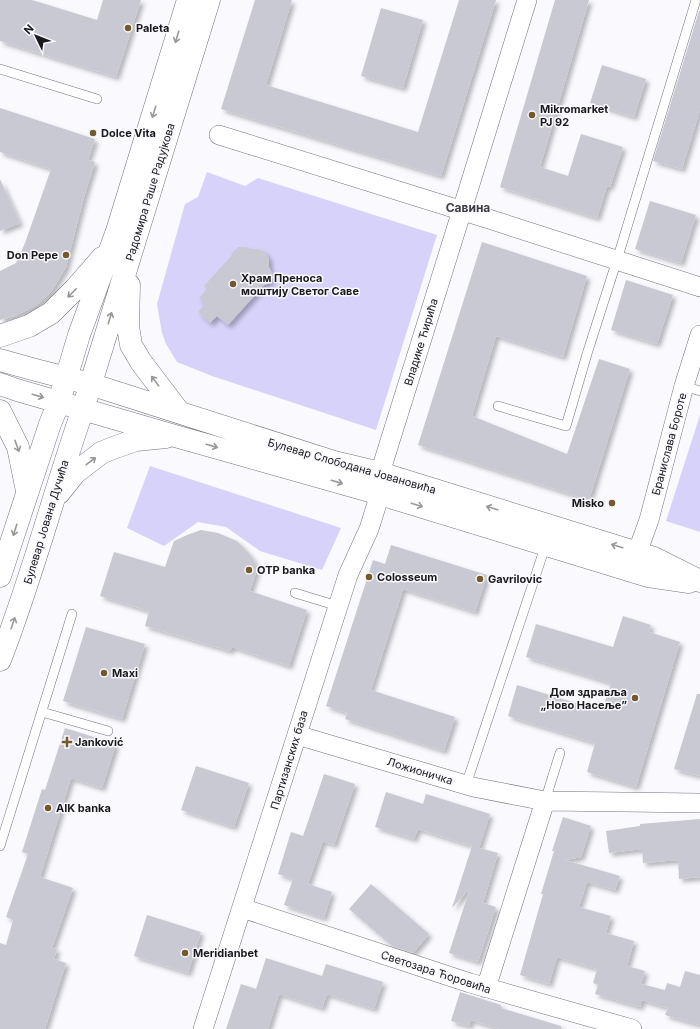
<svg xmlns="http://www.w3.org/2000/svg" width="700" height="1029" viewBox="0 0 700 1029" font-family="Inter,sans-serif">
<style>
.green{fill:#d6d2fa}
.building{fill:#c9c9d4;filter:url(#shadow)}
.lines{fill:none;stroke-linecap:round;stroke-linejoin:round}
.lane-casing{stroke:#74737e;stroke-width:10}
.street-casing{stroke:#74737e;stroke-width:20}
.secondary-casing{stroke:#74737e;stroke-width:23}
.lane{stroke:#fff;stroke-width:9}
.street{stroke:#fff;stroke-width:19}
.secondary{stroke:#fff;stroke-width:22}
.oneway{stroke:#989899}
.poi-dot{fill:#73592b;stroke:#f9f9fe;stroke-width:1.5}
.labels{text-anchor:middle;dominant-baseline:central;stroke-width:3;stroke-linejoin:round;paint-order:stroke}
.poi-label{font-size:11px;font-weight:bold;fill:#1a191d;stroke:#f9f9fe;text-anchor:start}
.street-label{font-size:11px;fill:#1a191d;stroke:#f9f9fe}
.neighbourhood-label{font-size:12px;font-weight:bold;fill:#3d3c46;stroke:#f9f9fe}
</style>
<defs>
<filter id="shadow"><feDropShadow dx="3.5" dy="3.5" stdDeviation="2" flood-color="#0004"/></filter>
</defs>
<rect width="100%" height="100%" fill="#f9f9fe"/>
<path class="green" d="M207,172L245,186L258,178L437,235L376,430L212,376L177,362L166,344L162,333L157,304L185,204L198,197Z
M700,415V532L666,521Z
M150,466L341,528L322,570L260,551L226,527L198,522L164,546L127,528Z"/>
<path class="building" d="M0,0H32L97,20L103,0H141L116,77L0,41Z
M255,0H292L266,85L418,132L459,0H496L441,176L221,109Z
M555,0H589L540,167L568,176L581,134L623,147L610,187L607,186L597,218L500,187Z
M381,8L423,20L403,88L361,76Z
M699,11H700V110L682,169L653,161Z
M602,65L646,79L634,117L590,103Z
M0,108L95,139L88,160L95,162L84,197L66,267L51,292L37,305L15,316L0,320V271L16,263L25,243L51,169L0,152Z
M0,179L20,223L0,231Z
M650,201L696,215L681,263L635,249Z
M482,242L587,276L563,357L496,336L472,416L567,454L599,359L630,369L589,500L418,445Z
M238,247H245L252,249H258L263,251L266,254L269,259V267L274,277L266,285L265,284L228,325L217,316L210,323L198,312L205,304L199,298L207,289L204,286L232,255L231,254Z
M626,280L673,295L657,344L611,330Z
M201,530L218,533L237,541L249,553L258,567L250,591L307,610L289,666L232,647L230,651L145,626L149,611L100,596L114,552L165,567L174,541L187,535Z
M391,545L487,575L475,612L403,589L371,690L455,717L444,751L345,719L347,713L326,706L373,560L385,564Z
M623,616L651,625L649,632L680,642L636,787L587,772L595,743L508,716L517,685L602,711L611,683L526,657L536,624L613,647Z
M86,627L145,644L122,719L63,701Z
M697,694H700V776L674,769Z
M65,728L116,744L102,788L71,778L40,877L73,888L52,948L57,949L54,959L66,963L45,1029H0V943L6,945L13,920L6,917L28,854L22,852L42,789L45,790Z
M196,766L249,783L234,827L181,810Z
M324,774L355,784L334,845L323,841L308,884L332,892L324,918L284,905L293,879L278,874L291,832L303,836Z
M386,792L423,804L426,794L490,814L479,848L498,853L483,903L496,907L478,962L449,953L470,888L452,908L472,846L418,829L414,839L375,827Z
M563,817L591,826L581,857L565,860L620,876L615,890L587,882L579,907L611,916L606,933L634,941L627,966L645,971L641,984L665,990L667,983L680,987L685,971L700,975V1025L665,1015L668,1008L642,1000L640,1007L595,994L598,985L593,983L597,969L557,957L549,984L520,975L543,894H541L554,851H552Z
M700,819V877L679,879L678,860L643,863L642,849L609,853L606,831L640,826V824Z
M371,884L429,934L413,953L392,946L349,909Z
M147,915L201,932L188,973L134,956Z
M266,958L322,976L326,964L383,982L374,1009L327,994L322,1008L279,994L268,1029H226L241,984L256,989Z
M460,992L501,1005V1008L561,1026V1029H500L471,1020L469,1026L451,1021Z"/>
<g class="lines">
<defs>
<path id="lane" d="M0,69L97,99
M684,386L700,391
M498,406L566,426L587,354L617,260L696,0
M295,593L338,606
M42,712L108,731
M466,785L546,544
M545,801L560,753
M0,846L72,614"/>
<path id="street" d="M219,135L492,220L700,287
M380,473L454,236L527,0
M637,553L649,520L684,386L700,335
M297,735L473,787L545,801L700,803
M242,908L470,983L632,1029
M486,988L545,801
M203,1029L348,575L369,529L380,494"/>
<path id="secondary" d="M129,285L128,326L131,345L141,362L179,412
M0,336L29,326L51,313L75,289L102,258
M0,360L32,369L90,384L334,462L380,473L654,558L700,581
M0,384L17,390L175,436L380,494L648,576L689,582
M0,411L18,447L27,491
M59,493L75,473L101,453L113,448L136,440L166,437
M0,576L50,424L59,402L79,335L117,231L188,0
M0,660C32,578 54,492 83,409L209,0"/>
</defs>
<use href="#lane" class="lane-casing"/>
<use href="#street" class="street-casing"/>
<use href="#secondary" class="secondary-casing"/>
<use href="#lane" class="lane"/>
<use href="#street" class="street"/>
<use href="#secondary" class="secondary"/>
</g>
<defs><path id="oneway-shaft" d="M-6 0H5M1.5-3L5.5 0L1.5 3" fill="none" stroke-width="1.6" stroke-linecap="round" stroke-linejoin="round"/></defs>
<g class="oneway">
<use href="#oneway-shaft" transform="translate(177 37) rotate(107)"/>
<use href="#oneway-shaft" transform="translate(154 112) rotate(107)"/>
<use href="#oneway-shaft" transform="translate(72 293) rotate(135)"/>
<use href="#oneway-shaft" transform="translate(110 318) rotate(-73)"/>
<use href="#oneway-shaft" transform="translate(155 381) rotate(-127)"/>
<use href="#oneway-shaft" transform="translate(38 396) rotate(16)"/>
<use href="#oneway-shaft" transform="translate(17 446) rotate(70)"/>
<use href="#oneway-shaft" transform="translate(212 446) rotate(16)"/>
<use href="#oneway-shaft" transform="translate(91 461) rotate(-37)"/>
<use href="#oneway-shaft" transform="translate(337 482) rotate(16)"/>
<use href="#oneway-shaft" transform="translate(417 505) rotate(17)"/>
<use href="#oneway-shaft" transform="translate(492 508) rotate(-163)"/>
<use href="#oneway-shaft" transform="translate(15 530) rotate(108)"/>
<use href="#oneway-shaft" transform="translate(617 546) rotate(-163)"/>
<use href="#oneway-shaft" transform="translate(13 623) rotate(-71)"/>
</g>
<g class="poi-dot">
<circle cx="128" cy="28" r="4"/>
<circle cx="532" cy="115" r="4"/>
<circle cx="93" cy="133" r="4"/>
<circle cx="66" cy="255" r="4"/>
<circle cx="233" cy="284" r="4"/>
<circle cx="612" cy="503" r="4"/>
<circle cx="249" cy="570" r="4"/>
<circle cx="369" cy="577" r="4"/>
<circle cx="480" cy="579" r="4"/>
<circle cx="104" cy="673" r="4"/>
<circle cx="635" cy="698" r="4"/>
<path d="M65 736h4v4h4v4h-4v4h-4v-4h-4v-4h4z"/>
<circle cx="48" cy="808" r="4"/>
<circle cx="185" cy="953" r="4"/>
</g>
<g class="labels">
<g class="poi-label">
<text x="136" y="28">Paleta</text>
<text x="540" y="109">Mikromarket<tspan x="540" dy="13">PJ 92</tspan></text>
<text x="101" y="133">Dolce Vita</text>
<text x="58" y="255" text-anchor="end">Don Pepe</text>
<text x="241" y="278">Храм Преноса<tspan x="241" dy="13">моштију Светог Саве</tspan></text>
<text x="604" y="503" text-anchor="end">Misko</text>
<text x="257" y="570">OTP banka</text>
<text x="377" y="577">Colosseum</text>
<text x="488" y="579">Gavrilovic</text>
<text x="112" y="673">Maxi</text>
<text x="627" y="692" text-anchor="end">Дом здравља<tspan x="627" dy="13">„Ново Насеље”</tspan></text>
<text x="75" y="742">Janković</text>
<text x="56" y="808">AIK banka</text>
<text x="193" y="953">Meridianbet</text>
</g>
<g class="street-label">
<text transform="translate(150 192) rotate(-73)">Радомира Раше Радујкова</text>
<text transform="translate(421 342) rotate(-73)">Владике Ћирића</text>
<text transform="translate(669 444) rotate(-75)">Бранислава Бороте</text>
<text transform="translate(352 466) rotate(16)">Булевар Слободана Јовановића</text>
<text transform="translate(46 522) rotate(-73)">Булевар Јована Дучића</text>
<text transform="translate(289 760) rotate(-73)">Партизанских база</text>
<text transform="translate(420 771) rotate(17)">Ложионичка</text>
<text transform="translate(436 972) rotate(18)">Светозара Ћоровића</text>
</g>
<g class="neighbourhood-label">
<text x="468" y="207">Савина</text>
</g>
</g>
<g transform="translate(36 36) rotate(313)" stroke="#f9f9fe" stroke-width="3" paint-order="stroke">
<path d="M0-3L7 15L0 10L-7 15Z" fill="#1a191d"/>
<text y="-6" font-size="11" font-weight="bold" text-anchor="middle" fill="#1a191d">N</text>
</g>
</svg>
